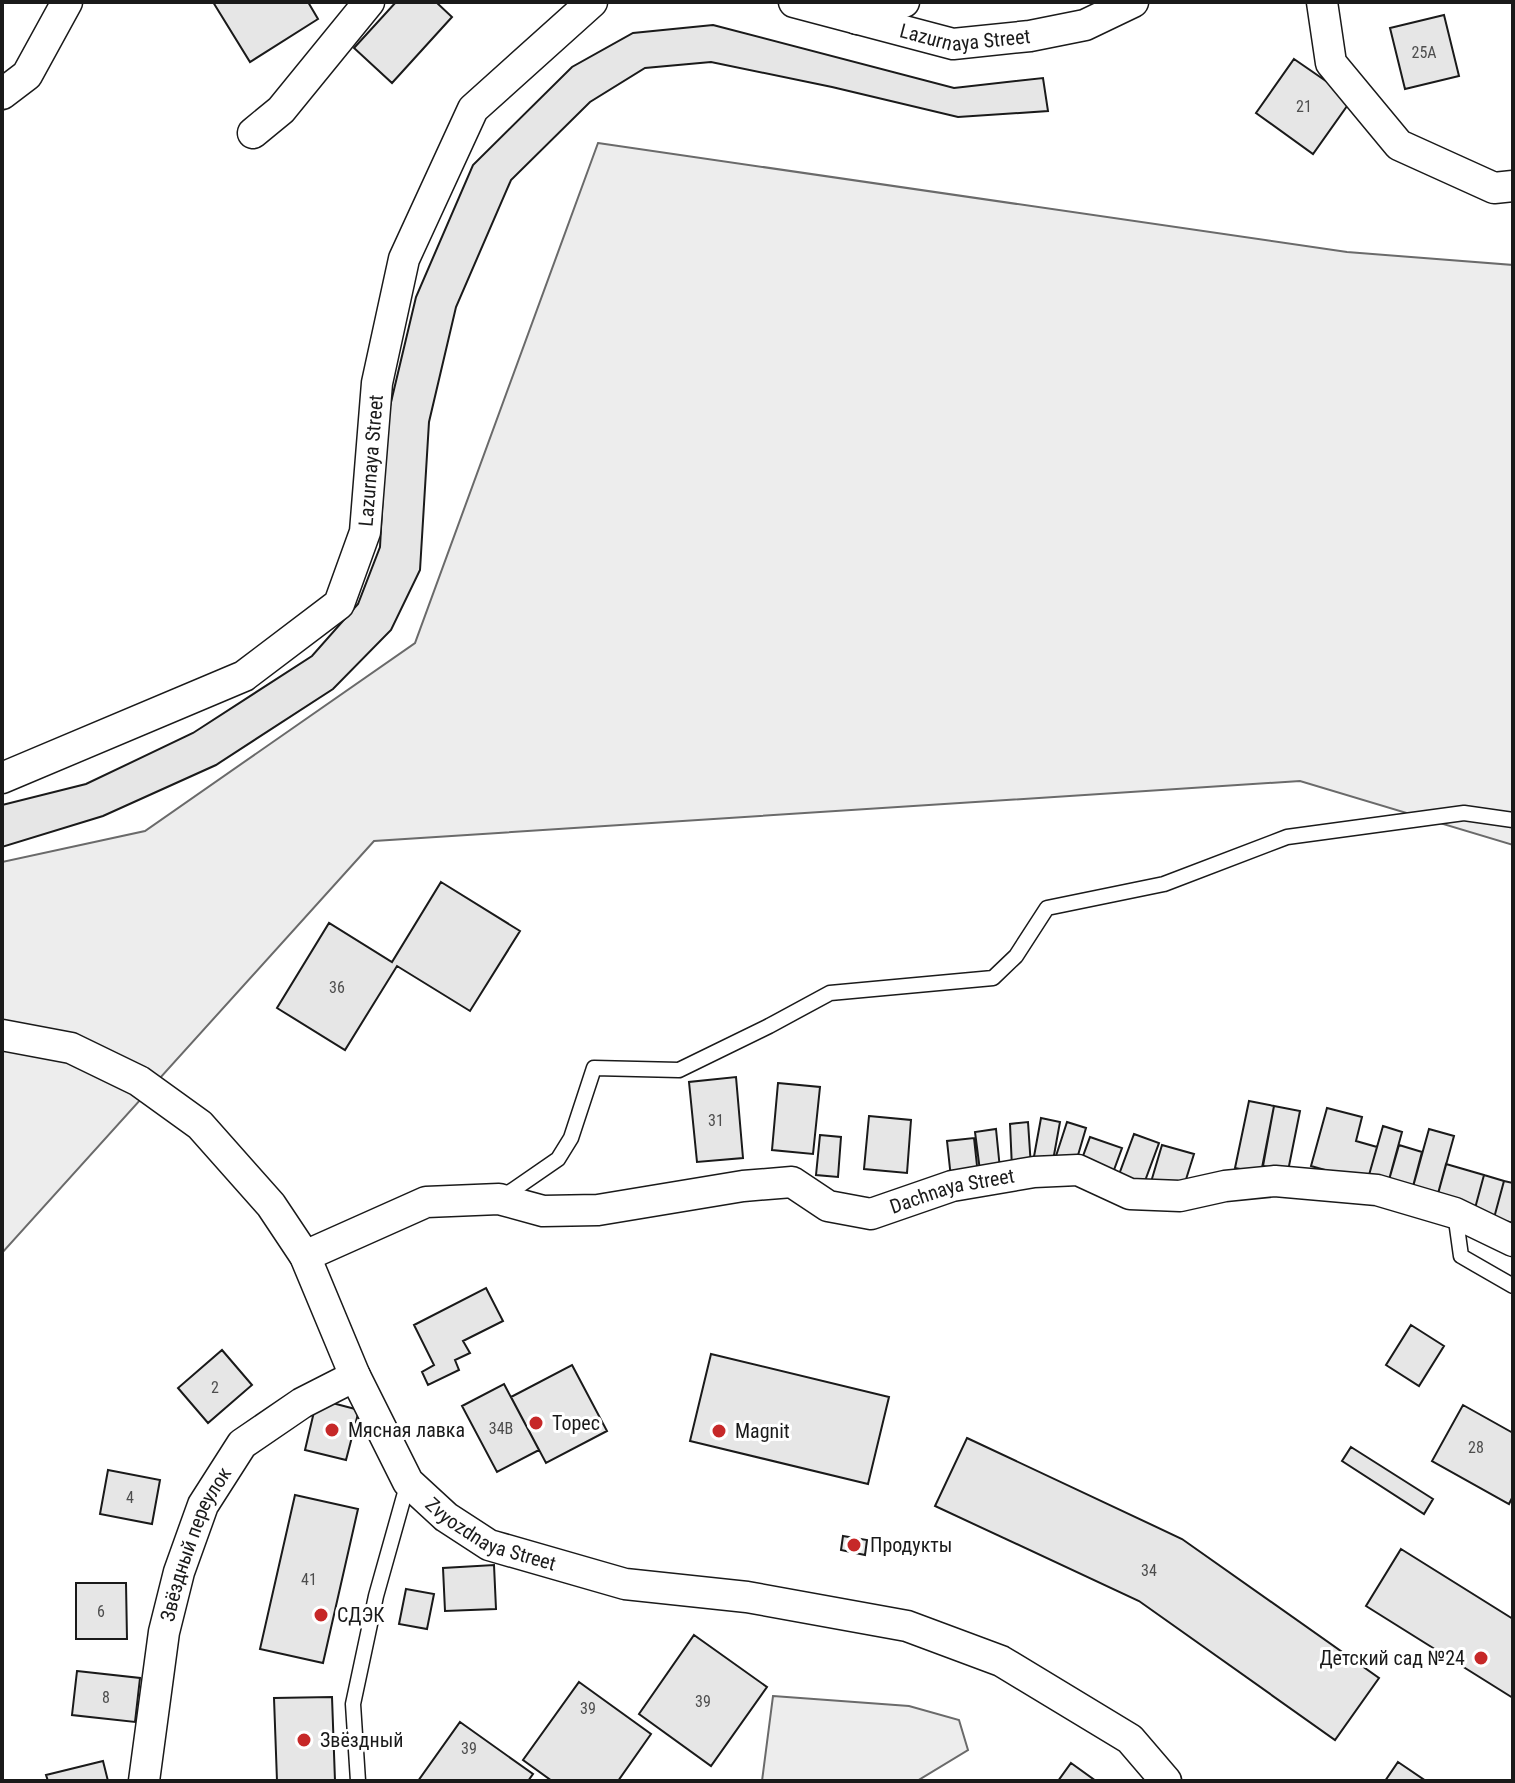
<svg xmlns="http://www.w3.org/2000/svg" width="1515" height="1783" viewBox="0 0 1515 1783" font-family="'Roboto Condensed',sans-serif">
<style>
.built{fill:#ededed;stroke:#6a6a6a;stroke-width:2}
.building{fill:#e6e6e6;stroke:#1a1a1a;stroke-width:2}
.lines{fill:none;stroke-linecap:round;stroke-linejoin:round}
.lane-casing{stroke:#1a1a1a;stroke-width:17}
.street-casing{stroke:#1a1a1a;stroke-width:33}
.lane{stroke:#fff;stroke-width:14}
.street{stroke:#fff;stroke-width:30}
.poi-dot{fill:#c62828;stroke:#fff;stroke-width:3}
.labels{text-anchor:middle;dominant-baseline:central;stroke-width:6;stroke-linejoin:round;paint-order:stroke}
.number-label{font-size:16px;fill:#4d4d4d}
.street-label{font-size:20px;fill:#1a1a1a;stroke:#fff}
.poi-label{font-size:20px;fill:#1a1a1a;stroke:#fff;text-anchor:start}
</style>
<rect width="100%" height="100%" fill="#fff"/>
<path class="built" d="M598,143L1347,252L1513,265V845L1300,781L374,841L2,1253V862L145,831L415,643Z
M773,1696L909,1706L959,1720L968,1750L917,1781H762Z"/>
<path class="building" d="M213,2H308L318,19L250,62Z
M396,2H436L452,17L392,83L354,48Z
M1444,15L1459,76L1405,89L1390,28Z
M713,25L954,88L1043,78L1048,111L958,117L832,87L711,62L645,68L590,102L511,180L456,307L429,422L420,570L391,630L333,689L216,765L103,816L2,847V805L86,784L193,733L312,656L358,604L380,547L387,419L416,297L473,165L572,67L633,33Z
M1294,59L1352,99L1313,154L1256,113Z
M441,882L520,931L470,1011L397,966L345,1050L277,1008L329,923L392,962Z
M736,1077L743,1158L697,1162L689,1082Z
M778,1083L820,1087L813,1154L772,1150Z
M1249,1101L1274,1106L1261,1173L1235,1168Z
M1274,1106L1300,1111L1288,1171L1263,1166Z
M1327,1108L1362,1117L1356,1141L1377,1147L1367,1182L1311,1166Z
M869,1116L911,1120L907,1173L864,1169Z
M1041,1118L1060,1122L1052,1166L1033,1162Z
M1028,1122L1031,1167L1012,1168L1010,1124Z
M1067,1122L1086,1128L1076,1162L1056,1156Z
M1383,1126L1402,1132L1387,1187L1367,1182Z
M996,1129L1000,1169L980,1171L975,1132Z
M1429,1129L1454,1136L1436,1201L1411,1194Z
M1134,1134L1159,1143L1142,1189L1117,1180Z
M820,1135L841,1137L838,1177L816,1175Z
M1090,1137L1122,1148L1111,1178L1079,1167Z
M974,1138L978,1175L951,1178L947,1141Z
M1162,1145L1194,1154L1182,1192L1151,1182Z
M1399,1145L1422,1152L1411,1194L1387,1187Z
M1446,1164L1484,1175L1474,1212L1436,1201Z
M1484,1175L1504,1181L1494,1218L1474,1212Z
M1504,1181L1513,1183V1223L1494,1218Z
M486,1288L503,1321L463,1341L470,1353L455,1360L459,1370L428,1385L422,1372L434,1365L414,1325Z
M1411,1325L1444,1346L1419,1386L1386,1365Z
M222,1350L252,1385L208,1423L178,1388Z
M711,1354L889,1397L868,1484L690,1441Z
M572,1365L607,1431L546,1463L511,1397Z
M504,1384L539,1450L497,1472L462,1406Z
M317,1399L359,1410L346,1460L305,1450Z
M1463,1405L1513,1433V1496L1509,1504L1432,1461Z
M967,1438L1182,1539L1379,1678L1335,1740L1139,1601L935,1506Z
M1351,1447L1433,1499L1424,1514L1342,1461Z
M108,1470L160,1480L152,1524L100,1514Z
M295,1495L358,1509L323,1663L260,1649Z
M843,1536L867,1540L865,1555L841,1550Z
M1401,1549L1513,1619V1698L1366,1606Z
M494,1565L496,1609L445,1611L443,1568Z
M76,1583H126L127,1639H76Z
M406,1589L434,1594L427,1629L399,1624Z
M694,1635L767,1687L711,1766L639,1714Z
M77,1671L140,1678L135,1722L72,1715Z
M579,1682L651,1734L618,1781H552L523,1760Z
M332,1697L335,1781H277L274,1698Z
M460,1722L533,1774L528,1781H418Z
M103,1761L108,1781H48L46,1775Z
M1398,1762L1426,1781H1385Z
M1071,1763L1096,1781H1058Z"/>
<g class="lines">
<defs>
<path id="lane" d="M500,1199L558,1159L571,1138L594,1068L679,1070L769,1026L830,993L993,978L1016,956L1047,908L1164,884L1287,837L1464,813L1513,820
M1455,1213L1461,1256L1513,1286
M358,1781L353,1704L376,1596L408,1482"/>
<g id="street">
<path id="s1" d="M794,2L953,44L1030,36L1085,25L1133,2"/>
<path d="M1322,2L1331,63L1399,145L1494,188L1513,186"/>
<path d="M857,19L904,2"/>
<path d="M2,94L27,75L67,2"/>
<path d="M253,133L281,110L369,2"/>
<path id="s2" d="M2,778L244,676L339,604L365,532L377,383L404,259L473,109L592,2"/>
<path id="s3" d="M2,1035L71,1048L139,1081L200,1125L271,1205L305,1256L355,1376L408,1482L446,1517L489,1545L625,1584L747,1597L907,1626L1001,1661L1130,1739L1166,1781"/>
<path id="s4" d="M305,1256L426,1202L499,1199L543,1211L598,1210L743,1186L792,1182L828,1206L871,1214L952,1186L1034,1172L1078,1170L1130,1194L1180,1196L1225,1186L1275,1181L1377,1190L1455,1213L1513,1241"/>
<path id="s5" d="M144,1781L164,1632L179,1572L203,1505L242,1444L302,1403L355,1376"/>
</g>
</defs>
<use href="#lane" class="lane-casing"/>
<use href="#street" class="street-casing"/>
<use href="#lane" class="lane"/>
<use href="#street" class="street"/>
</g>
<g class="poi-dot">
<circle cx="536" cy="1423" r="8"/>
<circle cx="332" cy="1430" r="8"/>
<circle cx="719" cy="1431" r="8"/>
<circle cx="854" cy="1545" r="8"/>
<circle cx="321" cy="1615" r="8"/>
<circle cx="1481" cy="1658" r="8"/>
<circle cx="304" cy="1740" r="8"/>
</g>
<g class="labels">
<g class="number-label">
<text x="1424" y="52">25А</text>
<text x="1304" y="106">21</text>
<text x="337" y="987">36</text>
<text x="716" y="1120">31</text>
<text x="215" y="1387">2</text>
<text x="501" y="1428">34В</text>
<text x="1476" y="1447">28</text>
<text x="130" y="1497">4</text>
<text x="1149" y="1570">34</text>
<text x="309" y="1579">41</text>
<text x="101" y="1611">6</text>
<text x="106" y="1697">8</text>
<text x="703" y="1701">39</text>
<text x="588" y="1708">39</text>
<text x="469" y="1748">39</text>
</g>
<g class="street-label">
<text stroke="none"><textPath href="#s1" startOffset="176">Lazurnaya Street</textPath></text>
<text stroke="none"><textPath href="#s2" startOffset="530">Lazurnaya Street</textPath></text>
<text stroke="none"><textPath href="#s4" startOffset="674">Dachnaya Street</textPath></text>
<text stroke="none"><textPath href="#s3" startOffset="738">Zvyozdnaya Street</textPath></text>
<text stroke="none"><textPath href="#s5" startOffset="244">Звёздный переулок</textPath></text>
</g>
<g class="poi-label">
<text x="552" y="1423">Торес</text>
<text x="348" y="1430">Мясная лавка</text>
<text x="735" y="1431">Magnit</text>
<text x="870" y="1545">Продукты</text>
<text x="337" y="1615">СДЭК</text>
<text x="1465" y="1658" text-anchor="end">Детский сад №24</text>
<text x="320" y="1740">Звёздный</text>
</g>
</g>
<rect width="1515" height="1783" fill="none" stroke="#1a1a1a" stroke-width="8"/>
</svg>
